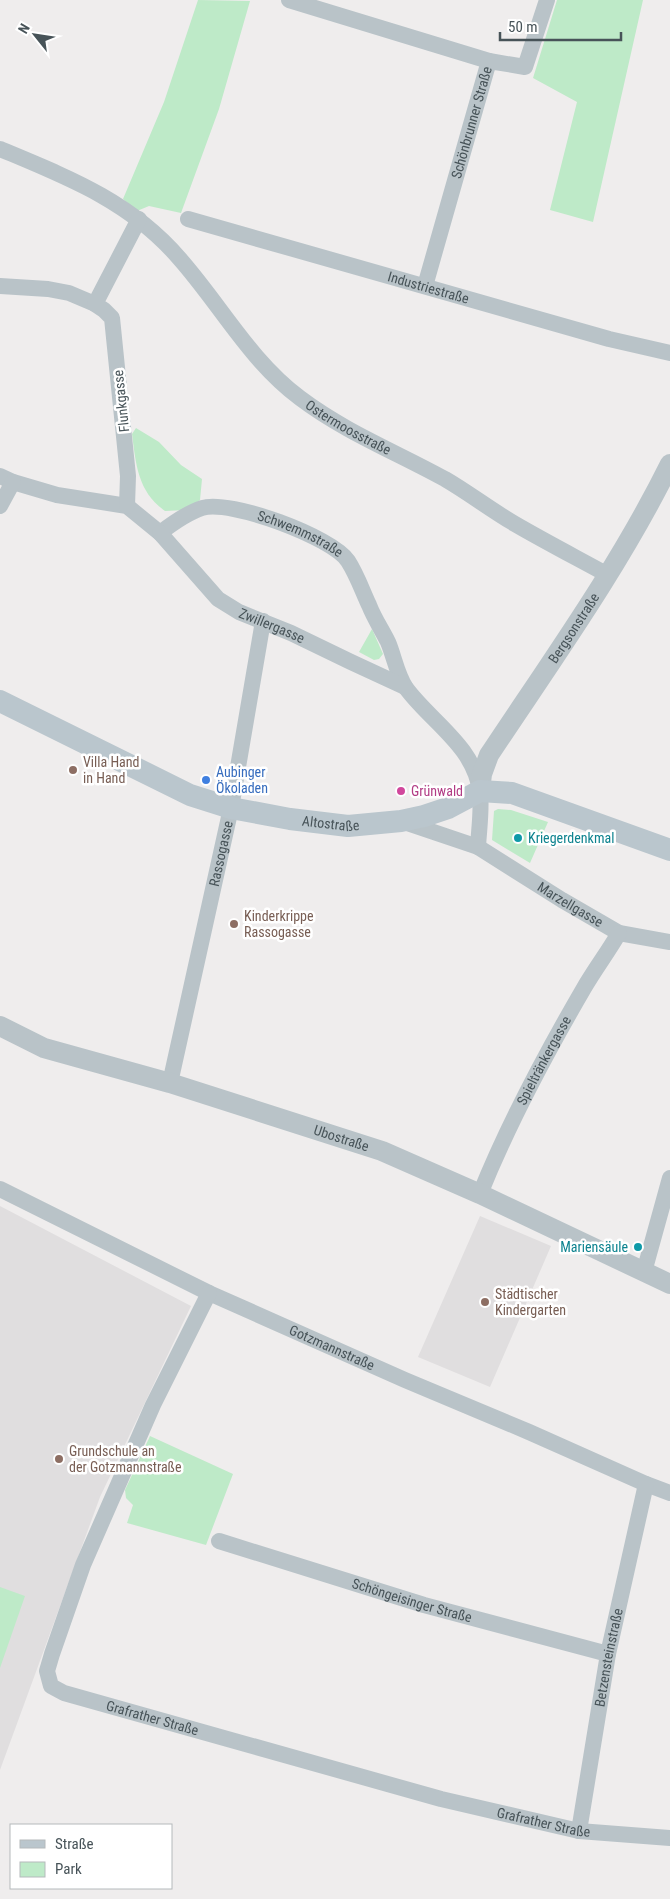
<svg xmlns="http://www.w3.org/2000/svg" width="670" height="1899" viewBox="0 0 670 1899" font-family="'Roboto Condensed',sans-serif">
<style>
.education{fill:#e0dedf}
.green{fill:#beeac8}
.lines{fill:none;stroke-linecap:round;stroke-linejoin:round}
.minor{stroke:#b9c3c8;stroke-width:16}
.tertiary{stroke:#b9c3c8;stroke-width:20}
.secondary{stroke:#bac6cd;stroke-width:22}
.education-dot{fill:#8d6e63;stroke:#fff;stroke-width:2}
.shop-dot{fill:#3f7fe0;stroke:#fff;stroke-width:2}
.hotel-dot{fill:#d1479c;stroke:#fff;stroke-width:2}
.culture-dot{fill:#0f9aa8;stroke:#fff;stroke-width:2}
.labels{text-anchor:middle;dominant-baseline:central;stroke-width:5;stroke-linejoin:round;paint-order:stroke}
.street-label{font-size:14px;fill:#475358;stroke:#fff}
.education-label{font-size:14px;fill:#785e54;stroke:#fff;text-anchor:start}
.shop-label{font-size:14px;fill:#366cbe;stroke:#fff;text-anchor:start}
.hotel-label{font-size:14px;fill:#b23c85;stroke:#fff;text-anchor:start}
.culture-label{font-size:14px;fill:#0d838f;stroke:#fff;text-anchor:start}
</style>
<rect width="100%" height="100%" fill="#efeded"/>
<path class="education" d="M0,1206L191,1306L100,1497L0,1770Z
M480,1216L551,1246L490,1387L418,1357Z"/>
<path class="green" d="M198,0L250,1L219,109L181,213L149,206L137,211L123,199L164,102Z
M557,0H643L593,222L550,210L577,102L533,78Z
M136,428L159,442L181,465L202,479L200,500L186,510L165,511C138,492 136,465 132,434Z
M372,629L383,654L379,659L374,660L359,652Z
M498,809L511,810L548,822L530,863L492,840L494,811Z
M150,1436L233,1474L206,1545L127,1523L133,1505L126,1498L125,1490Z
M0,1587L25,1596L0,1668Z"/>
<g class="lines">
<g class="minor">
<path d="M289,0L489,61"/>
<path id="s1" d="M0,149C67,177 130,201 179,258C220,304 250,361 300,398C345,432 396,452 445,479C469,493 491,510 515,524C546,542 577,558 608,575"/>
<path id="s2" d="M188,219L609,339L670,353"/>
<path d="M0,286L48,289L69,293L95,304"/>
<path id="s3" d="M425,286L489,61L525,67L547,0"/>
<path id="s4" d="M0,476L13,482L57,495L127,506L160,533C173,523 187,513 202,508C230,499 332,537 348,561C357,575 362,590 369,605C374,618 382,630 388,642C394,656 397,675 406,688C431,722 474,746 480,791C482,809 479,829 478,847"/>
<path d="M0,506L13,482"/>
<path d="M127,506L128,476L112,318L104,310L95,304L139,219"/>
<path id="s5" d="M160,533L218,599L239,612L291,633L351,662L405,687"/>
<path id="s6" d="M401,821L478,847L562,900L619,933L670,942"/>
<path id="s7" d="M170,1083L231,808L263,621"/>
<path id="s8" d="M0,1189L209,1293L405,1380L529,1432L646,1484L670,1493"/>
<path id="s9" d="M480,1194C509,1122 545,1055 584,988C595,969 608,952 619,933"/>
<path d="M644,1272L670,1178"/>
<path id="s10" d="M209,1293L153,1405L83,1565L52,1654L47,1671L51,1686L64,1693L441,1799L579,1831L670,1838"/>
<path id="s11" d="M219,1541L424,1605L608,1654"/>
<path id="s12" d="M579,1831L608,1654L646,1484"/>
</g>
<g class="tertiary">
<path id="s13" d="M480,791L482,774L489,755C552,660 619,567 670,464"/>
<path id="s14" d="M0,1026L44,1048L170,1083L382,1151L480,1194L670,1284"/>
</g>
<path class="secondary" id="s15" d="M0,701L190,795L231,808L290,819L348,826L401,821L424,816L448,808L480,791L512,793L670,850"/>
</g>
<g class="education-dot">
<circle cx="73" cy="770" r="5"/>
<circle cx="234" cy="924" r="5"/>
<circle cx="485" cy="1302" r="5"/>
<circle cx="59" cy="1459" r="5"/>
</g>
<circle class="shop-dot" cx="206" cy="780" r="5"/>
<circle class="hotel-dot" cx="401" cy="791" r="5"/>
<g class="culture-dot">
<circle cx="518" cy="838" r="5"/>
<circle cx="638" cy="1247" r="5"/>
</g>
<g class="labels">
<g class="street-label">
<text stroke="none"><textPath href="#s3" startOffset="170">Schönbrunner Straße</textPath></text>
<text stroke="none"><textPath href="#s2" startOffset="250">Industriestraße</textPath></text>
<text transform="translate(121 401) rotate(-96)">Flunkgasse</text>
<text stroke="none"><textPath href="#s1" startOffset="454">Ostermoosstraße</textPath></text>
<text stroke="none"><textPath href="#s4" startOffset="326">Schwemmstraße</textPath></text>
<text stroke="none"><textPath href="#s5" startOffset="148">Zwillergasse</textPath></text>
<text stroke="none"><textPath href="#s13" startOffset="190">Bergsonstraße</textPath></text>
<text stroke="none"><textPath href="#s15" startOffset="356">Altostraße</textPath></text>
<text stroke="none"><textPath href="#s7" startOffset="235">Rassogasse</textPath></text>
<text stroke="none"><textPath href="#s6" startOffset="190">Marzellgasse</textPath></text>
<text stroke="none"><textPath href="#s9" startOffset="148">Spieltränkergasse</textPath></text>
<text stroke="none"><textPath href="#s14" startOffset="360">Ubostraße</textPath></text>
<text stroke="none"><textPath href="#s8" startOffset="368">Gotzmannstraße</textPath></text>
<text stroke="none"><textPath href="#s11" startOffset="202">Schöngeisinger Straße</textPath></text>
<text stroke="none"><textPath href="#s12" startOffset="176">Betzensteinstraße</textPath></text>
<text stroke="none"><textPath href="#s10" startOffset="534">Grafrather Straße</textPath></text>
<text stroke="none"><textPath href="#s10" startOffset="939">Grafrather Straße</textPath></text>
</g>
<g class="education-label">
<text x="83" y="762">Villa Hand<tspan x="83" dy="16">in Hand</tspan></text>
<text x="244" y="916">Kinderkrippe<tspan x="244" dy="16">Rassogasse</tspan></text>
<text x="495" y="1294">Städtischer<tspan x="495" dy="16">Kindergarten</tspan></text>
<text x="69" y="1451">Grundschule an<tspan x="69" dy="16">der Gotzmannstraße</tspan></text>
</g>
<g class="shop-label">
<text x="216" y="772">Aubinger<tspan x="216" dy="16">Ökoladen</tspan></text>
</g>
<g class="hotel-label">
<text x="411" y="791">Grünwald</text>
</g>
<g class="culture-label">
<text x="528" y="838">Kriegerdenkmal</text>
<text x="628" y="1247" text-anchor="end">Mariensäule</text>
</g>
</g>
<rect x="10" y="1824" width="162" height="65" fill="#ffffff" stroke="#b5babc"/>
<rect x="20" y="1840" width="25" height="8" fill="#bac6cd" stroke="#b5babc"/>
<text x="55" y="1849" font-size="15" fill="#475358">Straße</text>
<rect x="20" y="1862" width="25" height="15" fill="#beeac8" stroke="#b5babc"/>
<text x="55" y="1874" font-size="15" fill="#475358">Park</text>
<g transform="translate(35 35) rotate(300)" stroke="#ffffff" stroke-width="4" paint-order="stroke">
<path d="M0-4L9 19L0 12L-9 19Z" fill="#475358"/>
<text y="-8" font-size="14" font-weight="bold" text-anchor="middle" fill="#475358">N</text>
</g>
<path d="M500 32v8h121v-8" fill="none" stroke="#475358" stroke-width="2.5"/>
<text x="508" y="32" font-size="15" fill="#475358" stroke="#ffffff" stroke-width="4" paint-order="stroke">50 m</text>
</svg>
